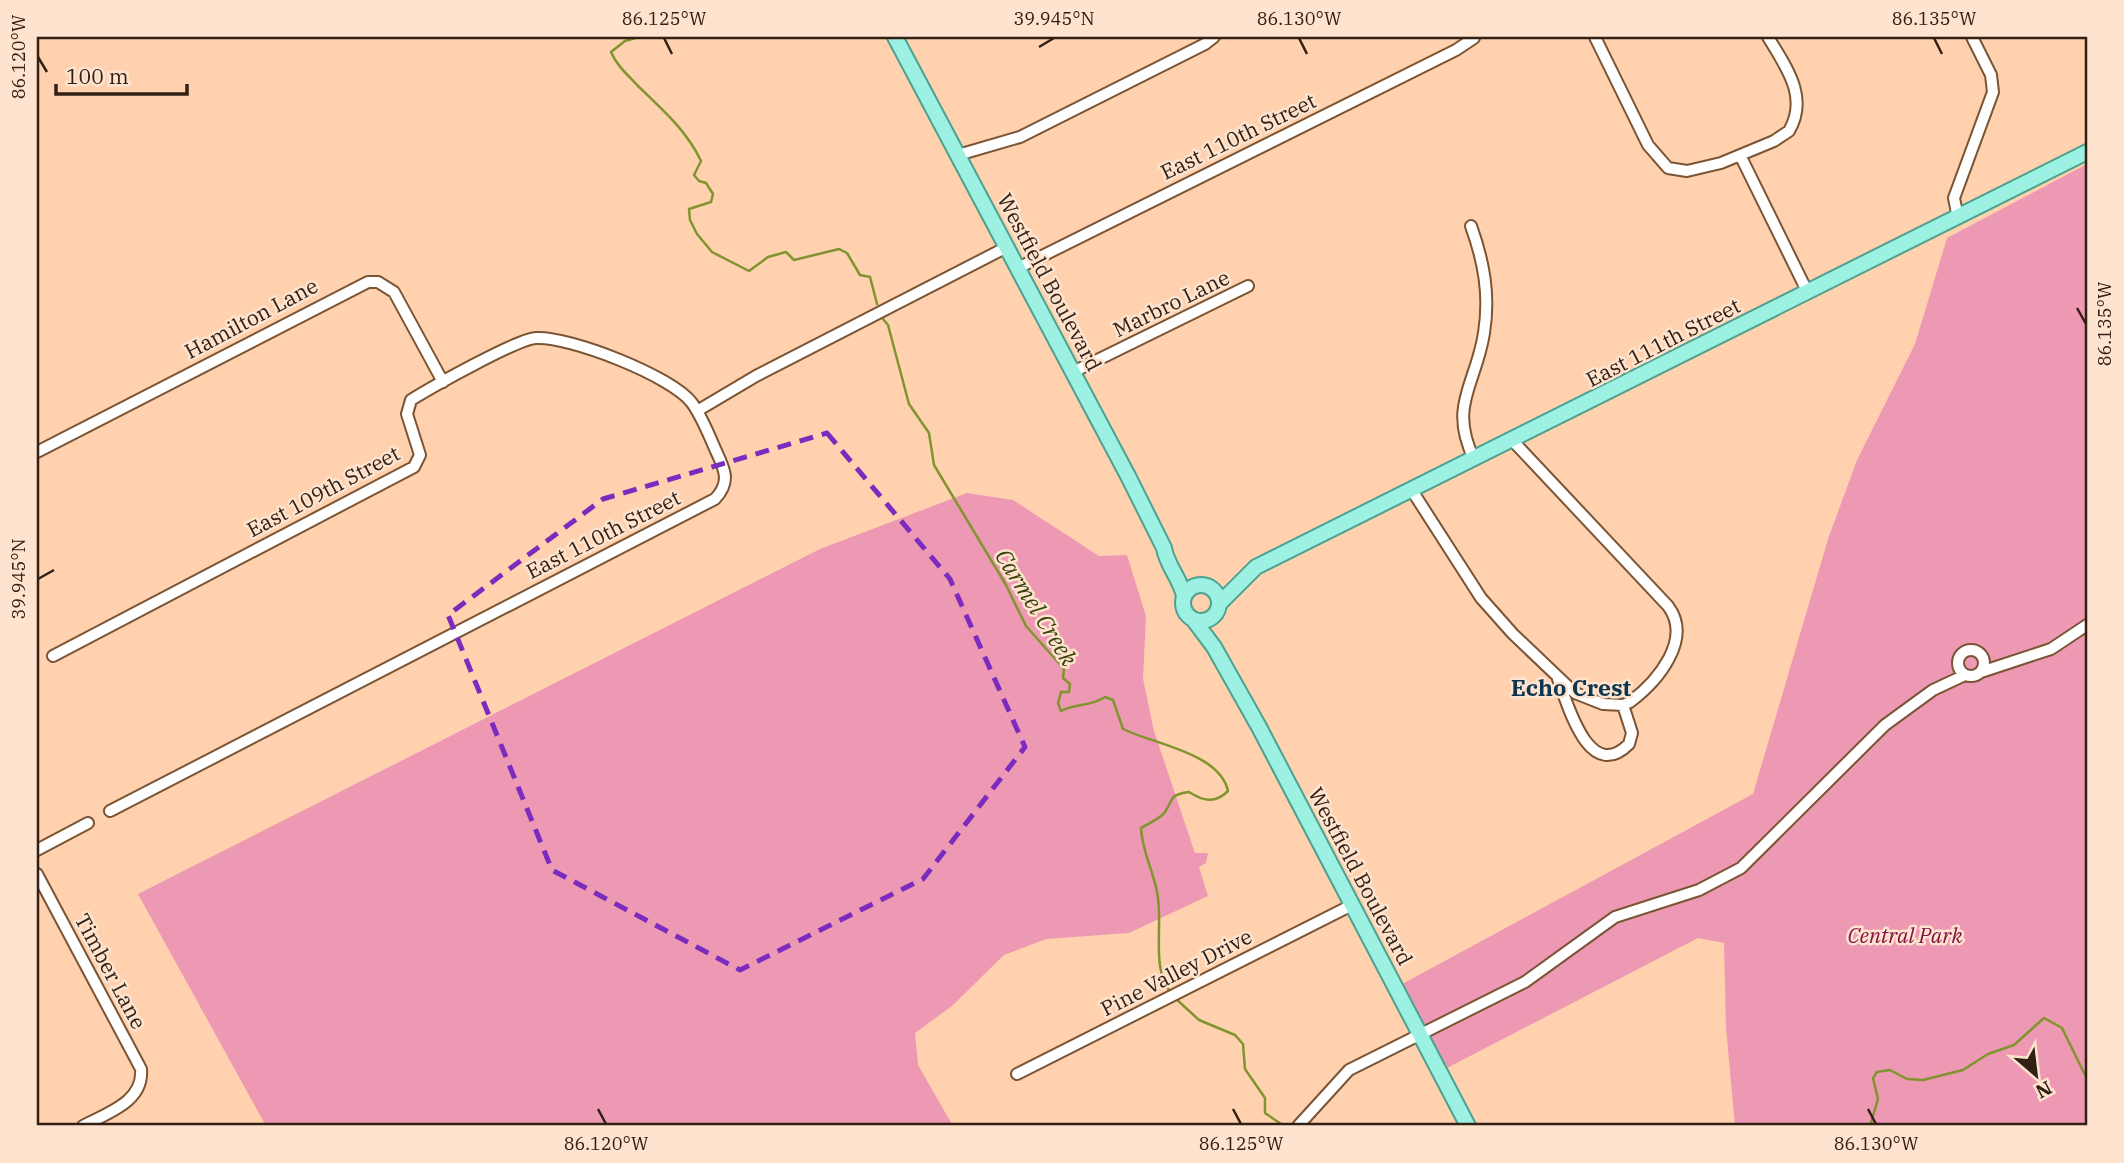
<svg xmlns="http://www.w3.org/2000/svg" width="2124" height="1163" viewBox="0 0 2124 1163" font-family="'IBM Plex Serif',serif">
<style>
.green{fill:#ee99b3}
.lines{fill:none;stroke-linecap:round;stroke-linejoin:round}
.stream{stroke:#80942f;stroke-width:2.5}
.minor-casing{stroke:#7b5434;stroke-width:14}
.major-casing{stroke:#4ca28e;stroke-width:18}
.minor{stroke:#fff;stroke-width:10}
.major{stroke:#9cf1e3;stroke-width:14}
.marked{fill:none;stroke:#7b2cbf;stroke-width:5;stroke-dasharray:14 9;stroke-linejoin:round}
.ticks{fill:none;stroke:#312013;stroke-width:2.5}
.labels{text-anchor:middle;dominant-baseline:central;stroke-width:5;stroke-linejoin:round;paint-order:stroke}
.street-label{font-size:21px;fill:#312013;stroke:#fee3ce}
.park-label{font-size:21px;font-style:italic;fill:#831146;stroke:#fee3ce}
.water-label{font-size:23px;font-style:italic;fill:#38420c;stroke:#fee3ce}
.neighbourhood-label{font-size:23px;font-weight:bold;fill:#0f364d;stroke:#fee3ce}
.neatline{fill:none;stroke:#312013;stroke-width:2.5}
.ticks-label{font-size:18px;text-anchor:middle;fill:#312013}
</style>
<rect width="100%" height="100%" fill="#ffd1ae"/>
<path class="green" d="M2087,164V1126H1735L1726,1028L1724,943L1698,938L1447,1068L1402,984L1753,794L1828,539L1857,460L1915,344L1947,238Z
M967,493L1013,500L1099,556L1127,555L1146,616L1143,679L1154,731L1195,853H1208L1206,863L1199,867L1208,896L1129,933L1046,939L1004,955L952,1006L915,1033L918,1065L953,1126H266L138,894L820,549Z"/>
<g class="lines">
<path class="stream" d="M639,37L625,41L611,52C617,66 628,75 638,86C662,109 687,131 701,161L694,175L699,181L706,183L713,194L711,202L689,209L690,220L697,234L712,252L749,271L768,257L786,252L794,260L839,249L847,253L860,275L870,277L877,304
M883,319L888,325L909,404L929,433L934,465L1006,585L1026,626L1064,669L1063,678L1070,684L1069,692H1061L1058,703L1061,711C1076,703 1090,707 1105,697L1113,700L1123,729C1153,744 1220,753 1228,791C1215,804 1203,801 1189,792C1169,795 1174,798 1165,812C1161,818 1148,824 1141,828C1142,851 1153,870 1157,892C1164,923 1150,968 1171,993
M1175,998L1199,1020L1235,1035L1243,1044L1245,1069L1265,1098V1113L1284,1126
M2087,1098V1109
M1870,1126L1878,1099L1873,1078L1877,1072L1890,1070L1907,1079L1923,1080L1963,1070L1988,1054L2014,1045L2044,1018L2062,1028L2087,1079"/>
<defs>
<path id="minor" d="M1595,37L1648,145L1668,168L1687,171L1721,163L1774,141L1789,131C1809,97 1786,67 1768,37
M958,155L1020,137L1205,44L1214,37
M1741,157L1808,293
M1958,218L1954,198L1993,92L1991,75L1972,37
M1471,226C1484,262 1490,295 1484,333C1476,385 1448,405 1474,459
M1018,268L1456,50L1474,38
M1073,372L1248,286
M697,411L756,376L1007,247
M37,452L368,282H378L394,292L443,382
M1411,489L1481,598L1513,634L1575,693L1603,704L1623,705L1630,702C1658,681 1693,639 1668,606L1512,440
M1958 663a13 13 0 1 1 26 0a13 13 0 1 1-26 0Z
M53,656L414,467L420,455L407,414L411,400C432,387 517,339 536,338C569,336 672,376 692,403C702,417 709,435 716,451C725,470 731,482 715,499L110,811
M1981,672L2051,649L2087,625
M1558,679C1568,705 1589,784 1629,744L1632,733L1623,705
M37,850L88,823
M37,874L141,1069C144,1102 107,1113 83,1126
M1017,1074L1352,905
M1298,1126L1349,1070L1525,982L1615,917L1699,890L1741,868L1885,725L1933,690L1965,675"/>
<path id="major" d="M895,37L1128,476L1164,548C1167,566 1180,578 1184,596
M1183 603a18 18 0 1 1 36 0a18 18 0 1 1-36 0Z
M1219,604L1256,567L2087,152
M1193,619L1214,647L1259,727L1468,1126"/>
</defs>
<use href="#minor" class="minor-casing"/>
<use href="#major" class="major-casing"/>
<use href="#minor" class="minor"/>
<use href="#major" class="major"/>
</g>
<path class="marked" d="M827,433L950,579L1025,747L923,879L740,970L552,870L448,615L603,499Z"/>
<path class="ticks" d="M664,38L672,54M1299,38L1307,54M1934,38L1942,54M1039,47L1054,38M38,57L47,72M2077,308L2086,324M38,579L54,570M598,1109L606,1124M1233,1109L1241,1124M1868,1109L1876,1124"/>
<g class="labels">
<g class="street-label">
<text transform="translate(1238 136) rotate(-26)">East 110th Street</text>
<text transform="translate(1050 282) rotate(62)">Westfield Boulevard</text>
<text transform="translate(1171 303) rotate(-26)">Marbro Lane</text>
<text transform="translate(251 318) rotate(-28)">Hamilton Lane</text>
<text transform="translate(1663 342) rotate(-27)">East 111th Street</text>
<text transform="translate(323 491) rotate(-28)">East 109th Street</text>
<text transform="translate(603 534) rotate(-27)">East 110th Street</text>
<text transform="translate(1361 876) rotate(62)">Westfield Boulevard</text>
<text transform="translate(111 971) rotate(62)">Timber Lane</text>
<text transform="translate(1176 972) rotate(-27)">Pine Valley Drive</text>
</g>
<g class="park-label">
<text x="1905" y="935">Central Park</text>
</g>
<g class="water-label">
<text transform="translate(1037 607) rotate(58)">Carmel Creek</text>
</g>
<g class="neighbourhood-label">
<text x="1571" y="687">Echo Crest</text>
</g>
</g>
<rect width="2124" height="1163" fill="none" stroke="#fee3ce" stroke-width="77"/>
<g transform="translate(2036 1075) rotate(152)" stroke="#fee3ce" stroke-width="5" paint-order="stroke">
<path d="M0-5L12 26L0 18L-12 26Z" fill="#312013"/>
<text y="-10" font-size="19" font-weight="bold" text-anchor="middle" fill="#312013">N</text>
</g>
<path d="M56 84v10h131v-10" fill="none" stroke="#312013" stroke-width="3.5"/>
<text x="66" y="84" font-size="21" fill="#312013" stroke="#fee3ce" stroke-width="5" paint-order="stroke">100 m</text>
<rect x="38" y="38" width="2048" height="1086" class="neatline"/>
<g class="ticks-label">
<text x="664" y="25">86.125°W</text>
<text x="1054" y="25">39.945°N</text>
<text x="1299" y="25">86.130°W</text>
<text x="1934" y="25">86.135°W</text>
<text transform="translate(19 57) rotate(-90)" y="6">86.120°W</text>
<text transform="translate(2105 324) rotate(-90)" y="6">86.135°W</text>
<text transform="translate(19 579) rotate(-90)" y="6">39.945°N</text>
<text x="606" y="1150">86.120°W</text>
<text x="1241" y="1150">86.125°W</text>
<text x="1876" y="1150">86.130°W</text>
</g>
</svg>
